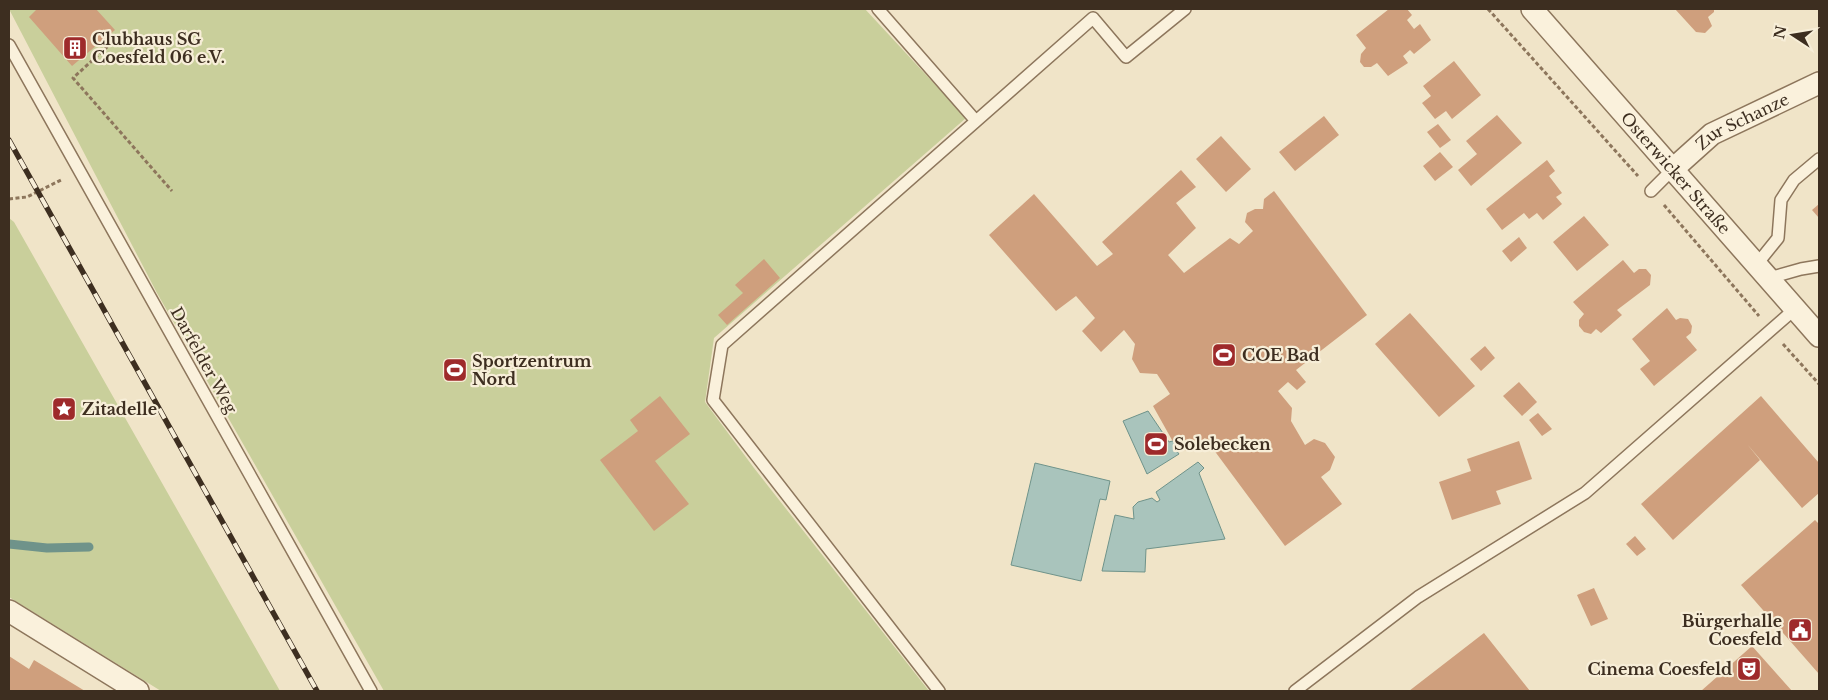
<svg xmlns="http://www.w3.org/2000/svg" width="1828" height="700" viewBox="0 0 1828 700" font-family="'Libre Baskerville',serif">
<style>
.green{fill:#c9cf9b}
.water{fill:#a9c4bc;stroke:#6f938a}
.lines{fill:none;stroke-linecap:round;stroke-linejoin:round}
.stream{stroke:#6f938a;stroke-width:9}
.building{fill:#cf9f7d}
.service-casing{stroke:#8d765c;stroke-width:14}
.minor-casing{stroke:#8d765c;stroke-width:24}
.path{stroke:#8d765c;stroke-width:3;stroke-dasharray:4 2.5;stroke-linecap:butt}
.service{stroke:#faf1dc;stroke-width:11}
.minor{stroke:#faf1dc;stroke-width:21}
.rail-casing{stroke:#3d2e20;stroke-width:5.5}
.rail{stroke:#f7eed8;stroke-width:4;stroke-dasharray:11;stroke-linecap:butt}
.labels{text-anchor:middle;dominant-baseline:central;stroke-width:4.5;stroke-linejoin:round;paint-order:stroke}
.poi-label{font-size:16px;font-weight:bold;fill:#3d2e20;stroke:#f7eed8;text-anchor:start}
.street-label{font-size:16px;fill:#3d2e20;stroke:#f7eed8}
</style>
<rect width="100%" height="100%" fill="#f0e4c8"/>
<path class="green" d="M9,9H865L966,118L714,338L705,402L754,468L929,691H384L157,293Z
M9,218L14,222L280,691H161L9,597Z"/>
<path class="water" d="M1148,411L1169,442L1183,438L1178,446L1174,447L1179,454L1147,474L1123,421Z
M1198,462L1204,468L1199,473L1225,539L1146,549L1145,572L1102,571L1115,515L1134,519L1133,507L1138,502L1152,498L1157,502L1160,500L1156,492Z
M1035,463L1110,481L1106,500L1100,499L1081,581L1011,565Z"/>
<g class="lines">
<path class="stream" d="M9,544L47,548L89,547"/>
</g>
<path class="building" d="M37,9H96L115,30L72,66L29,17Z
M1389,9H1407L1412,15L1407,20L1414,29L1420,24L1431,40L1414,54L1410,50L1403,56L1408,63L1388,76L1377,63L1371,67H1364L1360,62L1361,54L1366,48L1356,35Z
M1675,9H1714V12L1708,17L1712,26L1705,33L1696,32Z
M1454,61L1481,95L1452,119L1446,111L1435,119L1422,103L1431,96L1423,86Z
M1497,115L1522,143L1471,186L1458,170L1477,154L1466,141Z
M1324,116L1339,135L1295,171L1279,152Z
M1438,124L1451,140L1440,148L1427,132Z
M1221,136L1251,169L1226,192L1196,159Z
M1440,152L1453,167L1435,181L1423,166Z
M1547,160L1555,171L1549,176L1562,193L1556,197L1562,204L1543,220L1537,213L1529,219L1524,213L1502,230L1486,209Z
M1181,170L1196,187L1176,203L1196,228L1168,255L1184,273L1230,238L1239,244L1253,231L1245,222L1247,213L1255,209H1263L1264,199L1274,191L1367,315L1296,370L1306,382L1297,390L1288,382L1278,391L1292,408L1291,421L1305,445L1314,439L1325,443L1335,457L1330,470L1321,477L1342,504L1285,546L1205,438L1186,451L1178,446L1172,440L1153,406L1170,394L1157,374L1140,373L1132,359L1135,344L1124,330L1101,352L1082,331L1095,318L1076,296L1056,311L989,235L1034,194L1097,266L1113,254L1102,242Z
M1819,204V218L1812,210Z
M1584,216L1609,245L1577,271L1553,242Z
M1519,237L1527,248L1511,262L1502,251Z
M764,259L780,278L727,325L718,315L743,293L735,285Z
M1623,260L1634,273L1639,269H1646L1651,275L1650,285L1617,310L1622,315L1601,333L1596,329L1591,334L1584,332L1579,326V320L1584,314L1573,302Z
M1667,308L1676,320L1680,318L1688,319L1692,326L1691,333L1686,337L1697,350L1654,386L1640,369L1650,361L1632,339Z
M1410,313L1475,386L1439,417L1375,344Z
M1485,346L1495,358L1481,371L1470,359Z
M1519,382L1537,402L1522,416L1503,396Z
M660,396L690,434L655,461L689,504L654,531L600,460L638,431L630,420Z
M1761,396L1819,463V493L1802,508L1747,444L1760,460L1673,540L1641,504Z
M1538,413L1552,429L1542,436L1529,420Z
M1519,441L1532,479L1496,491L1501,504L1452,520L1439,482L1471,471L1467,459Z
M1815,520L1819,524V674L1741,585Z
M1635,536L1646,549L1637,556L1626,544Z
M1594,588L1608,619L1591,626L1577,595Z
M1484,633L1530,691H1409Z
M1752,646L1792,691H1701Z
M9,656L29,669L34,660L85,691H9Z"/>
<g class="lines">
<defs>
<path id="service" d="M878,9L976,121
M9,45L371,691
M1651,191L1673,169
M1757,264L1778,238L1781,200L1794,180L1819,159
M1769,278L1801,269L1819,266
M939,691L713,400L722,345L1093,18L1126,57L1185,9
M1295,691L1418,597L1585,493L1796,308"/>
<g id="minor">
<path id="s1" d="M1532,9L1819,336"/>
<path id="s2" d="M1673,169L1712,134L1819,83"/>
<path d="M9,611L138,691"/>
</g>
</defs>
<use href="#service" class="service-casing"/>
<use href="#minor" class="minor-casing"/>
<path class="path" d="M1488,9L1638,176
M117,38L73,78L172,191
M9,199L27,197L63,179
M1664,205L1759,316
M1783,344L1819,384"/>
<use href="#service" class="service"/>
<use href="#minor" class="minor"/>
<defs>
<path id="rail" d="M9,140L317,691"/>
</defs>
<use href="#rail" class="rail-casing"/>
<use href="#rail" class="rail"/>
</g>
<defs>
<symbol id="building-square" viewBox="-11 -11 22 22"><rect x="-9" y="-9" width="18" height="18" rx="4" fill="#9e2a2b" stroke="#f7eed8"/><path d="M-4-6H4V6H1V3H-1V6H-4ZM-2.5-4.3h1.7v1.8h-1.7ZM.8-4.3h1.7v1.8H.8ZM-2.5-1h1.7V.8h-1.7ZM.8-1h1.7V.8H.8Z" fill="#fff"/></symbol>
<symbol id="stadium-square" viewBox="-11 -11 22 22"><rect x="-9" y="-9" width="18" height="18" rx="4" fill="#9e2a2b" stroke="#f7eed8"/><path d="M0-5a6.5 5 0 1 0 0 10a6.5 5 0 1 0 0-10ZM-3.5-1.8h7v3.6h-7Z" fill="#fff"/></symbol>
<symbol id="sight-square" viewBox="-11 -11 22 22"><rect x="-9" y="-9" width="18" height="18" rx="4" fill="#9e2a2b" stroke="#f7eed8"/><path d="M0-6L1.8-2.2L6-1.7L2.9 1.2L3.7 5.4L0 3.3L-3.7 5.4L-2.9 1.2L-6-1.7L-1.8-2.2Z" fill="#fff"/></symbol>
<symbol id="civic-square" viewBox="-11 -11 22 22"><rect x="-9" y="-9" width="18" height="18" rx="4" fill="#9e2a2b" stroke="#f7eed8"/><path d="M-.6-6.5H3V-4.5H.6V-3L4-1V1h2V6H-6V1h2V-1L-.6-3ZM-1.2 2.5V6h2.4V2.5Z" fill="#fff"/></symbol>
<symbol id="theatre-square" viewBox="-11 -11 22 22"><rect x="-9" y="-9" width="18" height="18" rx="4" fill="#9e2a2b" stroke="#f7eed8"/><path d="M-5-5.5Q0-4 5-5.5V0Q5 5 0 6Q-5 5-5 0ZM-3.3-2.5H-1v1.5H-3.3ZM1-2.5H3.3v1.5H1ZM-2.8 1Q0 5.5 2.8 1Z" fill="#fff"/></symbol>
</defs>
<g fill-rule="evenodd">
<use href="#building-square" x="61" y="34" width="28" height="28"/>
<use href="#stadium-square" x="1210" y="341" width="28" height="28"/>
<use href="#stadium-square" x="441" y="356" width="28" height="28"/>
<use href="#sight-square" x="50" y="395" width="28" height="28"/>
<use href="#stadium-square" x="1142" y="430" width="28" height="28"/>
<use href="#civic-square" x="1786" y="616" width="28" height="28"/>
<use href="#theatre-square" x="1735" y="655" width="28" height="28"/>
</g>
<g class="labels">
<g class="poi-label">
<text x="92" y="39">Clubhaus SG<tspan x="92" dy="18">Coesfeld 06 e.V.</tspan></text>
<text x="1242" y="355">COE Bad</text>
<text x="472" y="361">Sportzentrum<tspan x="472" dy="18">Nord</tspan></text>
<text x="82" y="409">Zitadelle</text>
<text x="1174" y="444">Solebecken</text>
<text x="1782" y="621" text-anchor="end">Bürgerhalle<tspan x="1782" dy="18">Coesfeld</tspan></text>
<text x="1732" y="669" text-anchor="end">Cinema Coesfeld</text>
</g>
<g class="street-label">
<text stroke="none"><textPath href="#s2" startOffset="85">Zur Schanze</textPath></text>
<text stroke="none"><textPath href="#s1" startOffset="218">Osterwicker Straße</textPath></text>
<text transform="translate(204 360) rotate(61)">Darfelder Weg</text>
</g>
</g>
<rect width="1828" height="700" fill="none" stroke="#3d2e20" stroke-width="20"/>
<g transform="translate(1793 35) rotate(282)" stroke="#f7eed8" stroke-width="4" paint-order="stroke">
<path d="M0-4L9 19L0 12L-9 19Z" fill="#3d2e20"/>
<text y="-8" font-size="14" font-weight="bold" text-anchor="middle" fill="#3d2e20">N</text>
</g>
</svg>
